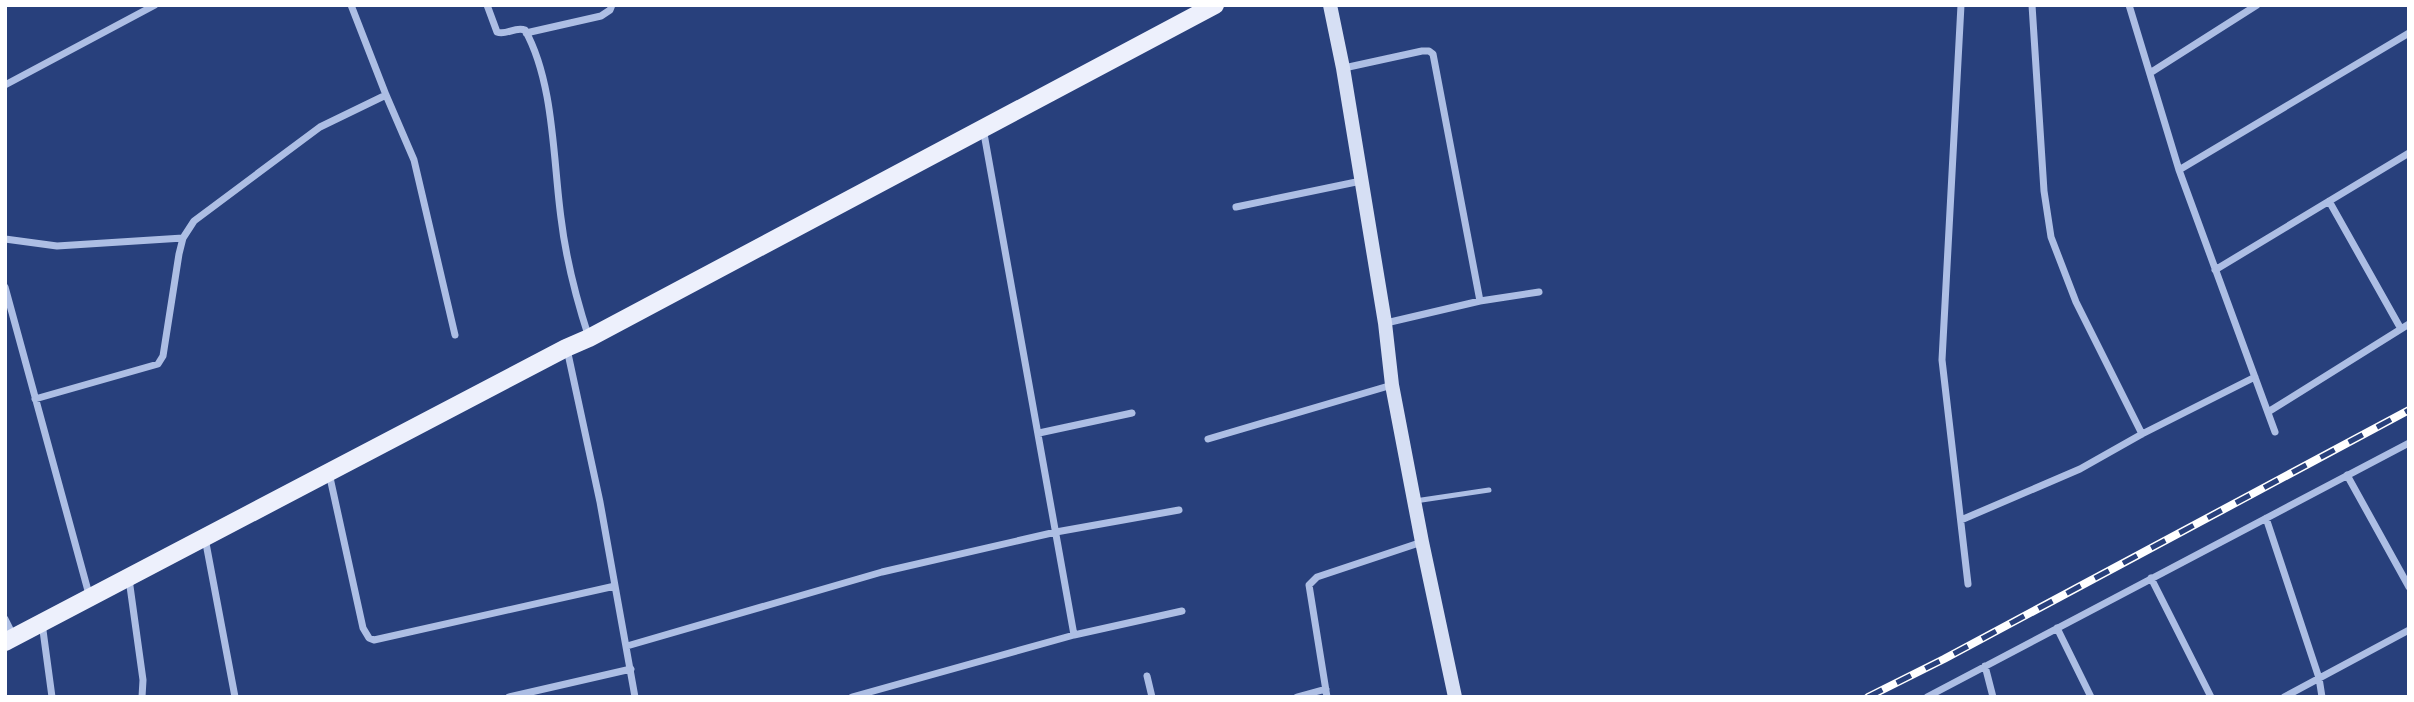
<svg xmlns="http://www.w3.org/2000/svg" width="2414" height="702" viewBox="0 0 2414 702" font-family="'Space Grotesk',sans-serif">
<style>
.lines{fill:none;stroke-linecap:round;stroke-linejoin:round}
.lane{stroke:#adbee4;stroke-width:5}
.street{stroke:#adbee4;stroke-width:7}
.secondary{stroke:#d6dff4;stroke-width:14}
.primary{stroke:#edf0fc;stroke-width:18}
.rail-casing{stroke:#fff;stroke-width:8}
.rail{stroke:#28407c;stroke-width:5;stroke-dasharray:16;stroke-linecap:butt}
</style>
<rect width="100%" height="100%" fill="#28407c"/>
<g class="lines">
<path class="lane" d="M1415,501L1489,490"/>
<path class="street" d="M351,5L386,95L414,160L455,335
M487,5L497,32C506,36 515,26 525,30C554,82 553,159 561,218C566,260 576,298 589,338
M1961,5L1942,360L1968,584
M2032,5L2044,191L2051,237L2076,302L2142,434
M2129,5L2179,170L2275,432
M526,33L601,16L610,10L612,5
M1344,68L1422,51H1429L1433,54L1480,301
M2150,73L2257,5
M5,85L155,5
M983,128L1074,635
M2179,170L2409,33
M2329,201L2401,329
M1236,207L1361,181
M5,239L57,246L183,238
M2215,270L2409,153
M5,287L90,598
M1386,323L1480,301L1539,292
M567,349L600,502L635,697
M35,399L158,364L163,356L179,254L183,238L194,221L320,127L386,95
M2268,412L2409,324
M1039,433L1132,413
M1208,439L1392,385
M329,473L363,628L369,638L374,640L615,586
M2347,475L2409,587
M2266,518L2319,678L2322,697
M1961,520L2080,469L2142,434L2255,377
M205,538L235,697
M2151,578L2211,697
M129,579L143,680L142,697
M5,619L14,637
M42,623L52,697
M2057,628L2091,697
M627,646L882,572L1056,532L1179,510
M1985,666L1993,697
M1147,676L1152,697
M509,697L631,669
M852,697L1074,635L1182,611
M1297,697L1326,689
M1327,697L1309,585L1317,577L1422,542
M1927,697L2409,443
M2284,697L2409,630"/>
<path class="secondary" d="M1330,5L1343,68L1385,323L1392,385L1422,542L1455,697"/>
<path class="primary" d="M5,642L566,348L589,338L1215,5"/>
<defs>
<path id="rail" d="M1868,697L1944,659L2409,410"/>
</defs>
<use href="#rail" class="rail-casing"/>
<use href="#rail" class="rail"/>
</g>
<rect width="2414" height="702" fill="none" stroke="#ffffff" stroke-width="14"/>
</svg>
